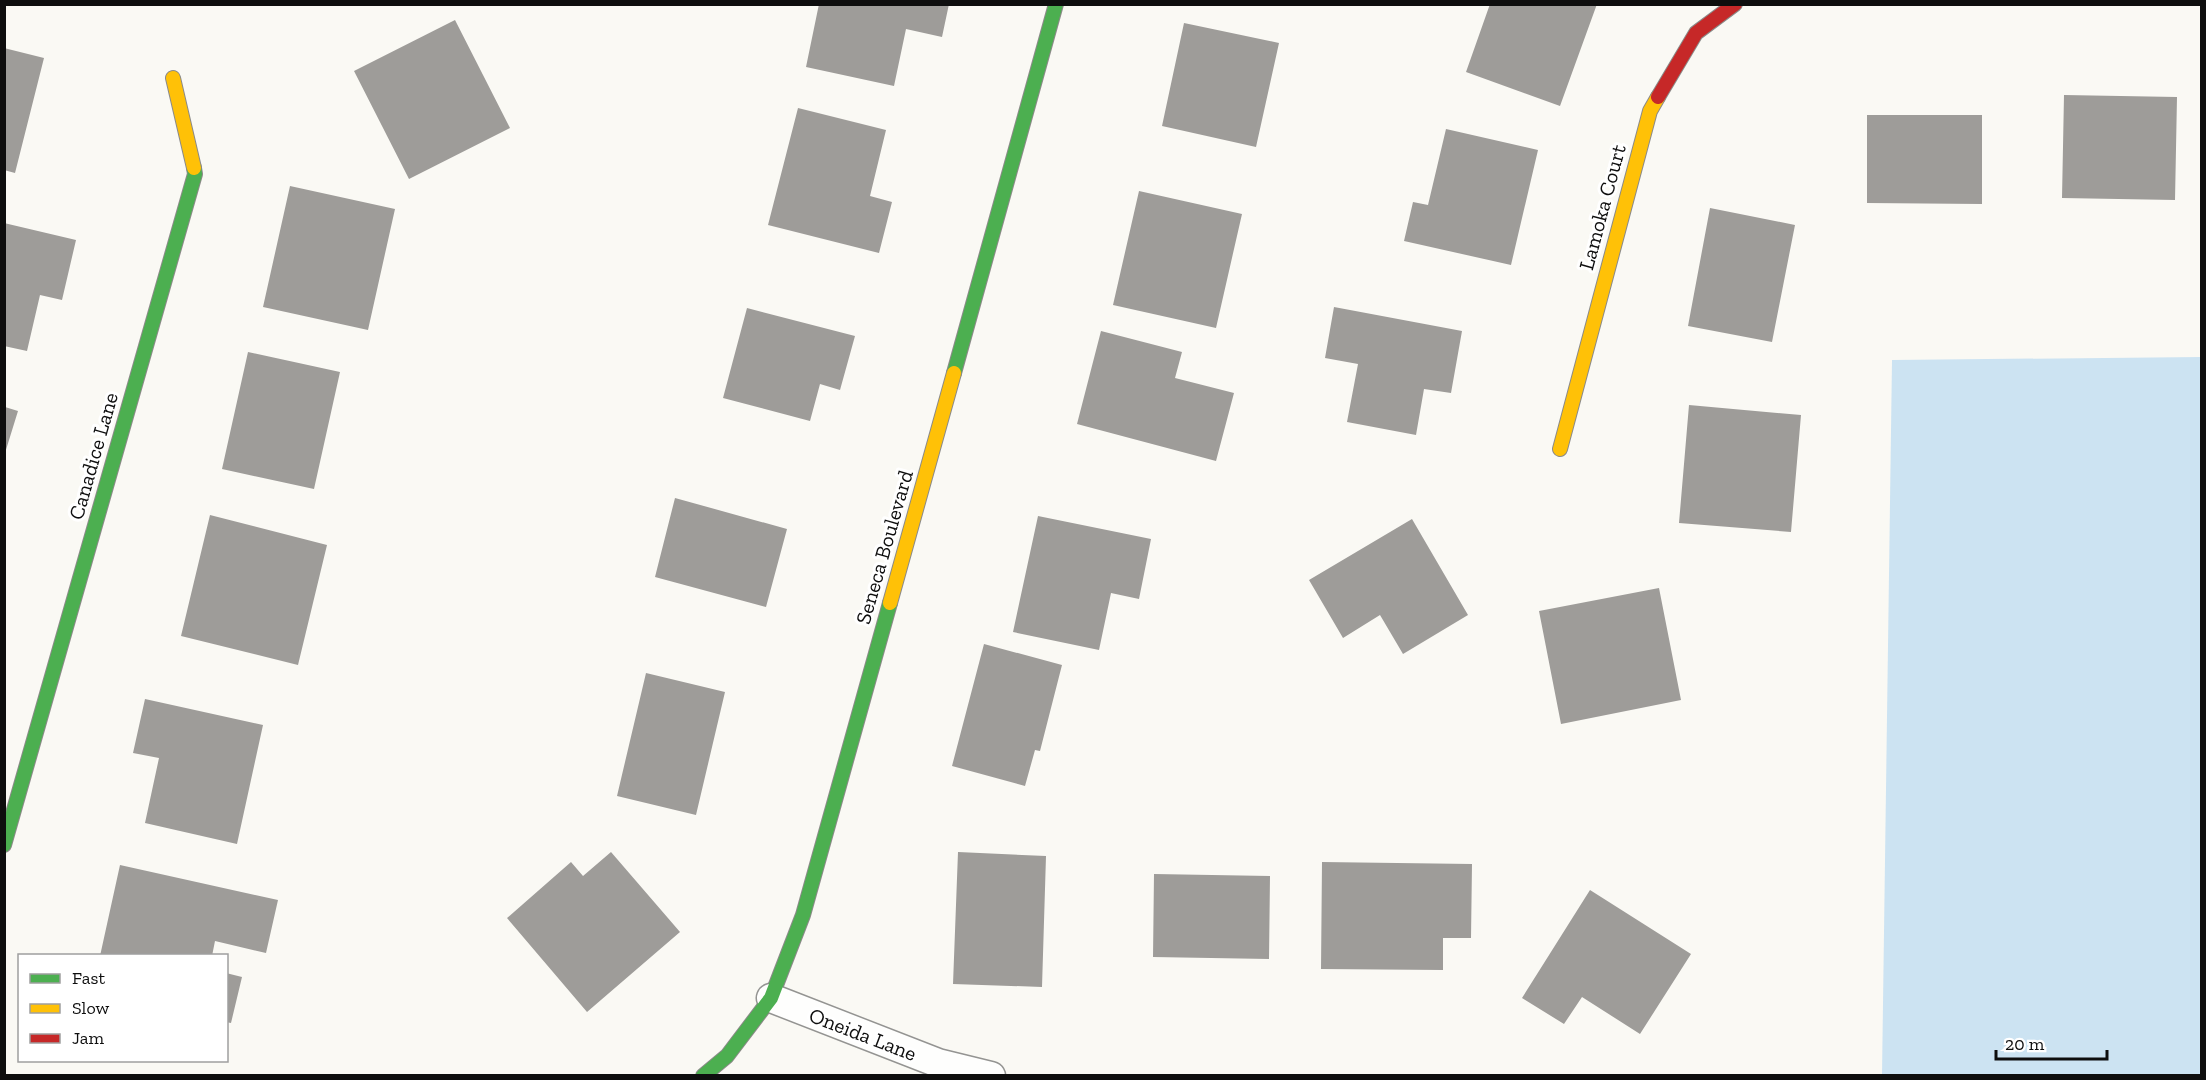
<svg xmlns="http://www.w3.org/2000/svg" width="2206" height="1080" viewBox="0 0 2206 1080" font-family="'Zilla Slab',serif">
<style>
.water{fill:#cce3f2}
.building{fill:#9e9c99}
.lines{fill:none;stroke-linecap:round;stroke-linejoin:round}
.street-casing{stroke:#949492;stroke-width:31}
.fast-casing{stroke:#8b8a88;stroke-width:16}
.slow-casing{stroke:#8b8a88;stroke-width:16}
.jam-casing{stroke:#8b8a88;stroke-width:16}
.street{stroke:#fefefd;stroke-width:28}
.fast{stroke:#4caf50;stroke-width:14}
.slow{stroke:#ffc107;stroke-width:14}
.jam{stroke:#c62828;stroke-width:14}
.labels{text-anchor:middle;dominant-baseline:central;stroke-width:6;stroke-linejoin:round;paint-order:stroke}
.street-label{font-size:21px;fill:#0e0e0e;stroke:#fff}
</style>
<rect width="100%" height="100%" fill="#faf9f4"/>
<path class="water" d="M2201,357V1075H1882L1892,360Z"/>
<path class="building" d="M819,4H949L942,37L906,29L894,86L806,67Z
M1490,4H1597L1560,106L1466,72Z
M455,20L510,128L409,179L354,71Z
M1184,23L1279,43L1256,147L1162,126Z
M4,48L44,58L15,173L4,170Z
M2064,95L2177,97L2175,200L2062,198Z
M798,108L886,130L870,196L892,202L879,253L768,225Z
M1867,115H1982V204L1867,203Z
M1446,129L1538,150L1511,265L1404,241L1413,202L1428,205Z
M290,186L395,209L368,330L263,307Z
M1139,191L1242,214L1216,328L1113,305Z
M1710,208L1795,225L1772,342L1688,326Z
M4,223L76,240L62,300L40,295L27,351L4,346Z
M1334,307L1462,331L1451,393L1424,389L1416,435L1347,422L1358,364L1325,358Z
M747,308L855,336L840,390L820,384L810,421L723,398Z
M1101,331L1182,352L1175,378L1234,393L1216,461L1077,424Z
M248,352L340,372L314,489L222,469Z
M1689,405L1801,415L1791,532L1679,523Z
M5,407L18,411L5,453Z
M675,498L787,529L766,607L655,577Z
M210,515L327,545L298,665L181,636Z
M1038,516L1151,539L1139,599L1111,593L1099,650L1013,632Z
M1412,519L1468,615L1403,654L1380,615L1343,638L1309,580Z
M1659,588L1681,700L1561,724L1539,611Z
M984,644L1062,665L1040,751L1035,750L1025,786L952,766Z
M646,673L725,692L696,815L617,796Z
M145,699L263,725L237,844L145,823L159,758L133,753Z
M611,852L680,932L587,1012L507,918L571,862L583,876Z
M958,852L1046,856L1042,987L953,984Z
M1322,862L1472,864L1471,938H1443V970L1321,969Z
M120,865L278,900L266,953L215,941L212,956H100Z
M1154,874L1270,876L1269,959L1153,957Z
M1590,890L1691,954L1640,1034L1582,997L1564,1024L1522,998Z
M226,973L242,977L231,1023L226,1022Z"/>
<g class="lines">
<defs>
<path id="street" d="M771,998L938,1063L991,1076"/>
<path id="fast" d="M954,373L1056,4
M4,845L195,174L194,168
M703,1076L727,1056L771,998L803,915L890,603"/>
<path id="slow" d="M173,78L194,168
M1560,449L1650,111L1658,97
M890,603L954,373"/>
<path id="jam" d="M1658,97L1696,33L1735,4"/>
</defs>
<use href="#street" class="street-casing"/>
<use href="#fast" class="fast-casing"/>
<use href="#slow" class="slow-casing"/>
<use href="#jam" class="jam-casing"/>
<use href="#street" class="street"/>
<use href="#fast" class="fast"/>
<use href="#slow" class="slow"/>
<use href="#jam" class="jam"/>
</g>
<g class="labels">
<g class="street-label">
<text transform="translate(1602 207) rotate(-75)">Lamoka Court</text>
<text transform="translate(93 456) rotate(-74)">Canadice Lane</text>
<text transform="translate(884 547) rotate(-74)">Seneca Boulevard</text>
<text transform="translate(863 1034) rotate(21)">Oneida Lane</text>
</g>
</g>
<rect width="2206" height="1080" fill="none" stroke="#0e0e0e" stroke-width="12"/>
<rect x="18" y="954" width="210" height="108" fill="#ffffff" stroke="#9f9f9f" stroke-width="1.5"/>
<rect x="30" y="974" width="30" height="9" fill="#4caf50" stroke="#9f9f9f" stroke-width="1.5"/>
<text x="72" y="984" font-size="18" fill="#0e0e0e">Fast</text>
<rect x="30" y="1004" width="30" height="9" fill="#ffc107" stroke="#9f9f9f" stroke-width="1.5"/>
<text x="72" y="1014" font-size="18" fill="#0e0e0e">Slow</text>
<rect x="30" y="1034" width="30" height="9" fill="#c62828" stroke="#9f9f9f" stroke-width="1.5"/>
<text x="72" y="1044" font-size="18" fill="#0e0e0e">Jam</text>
<path d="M1996 1050v9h111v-9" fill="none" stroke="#0e0e0e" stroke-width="3"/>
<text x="2005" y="1050" font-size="18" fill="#0e0e0e" stroke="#ffffff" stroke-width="4.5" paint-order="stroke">20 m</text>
</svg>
